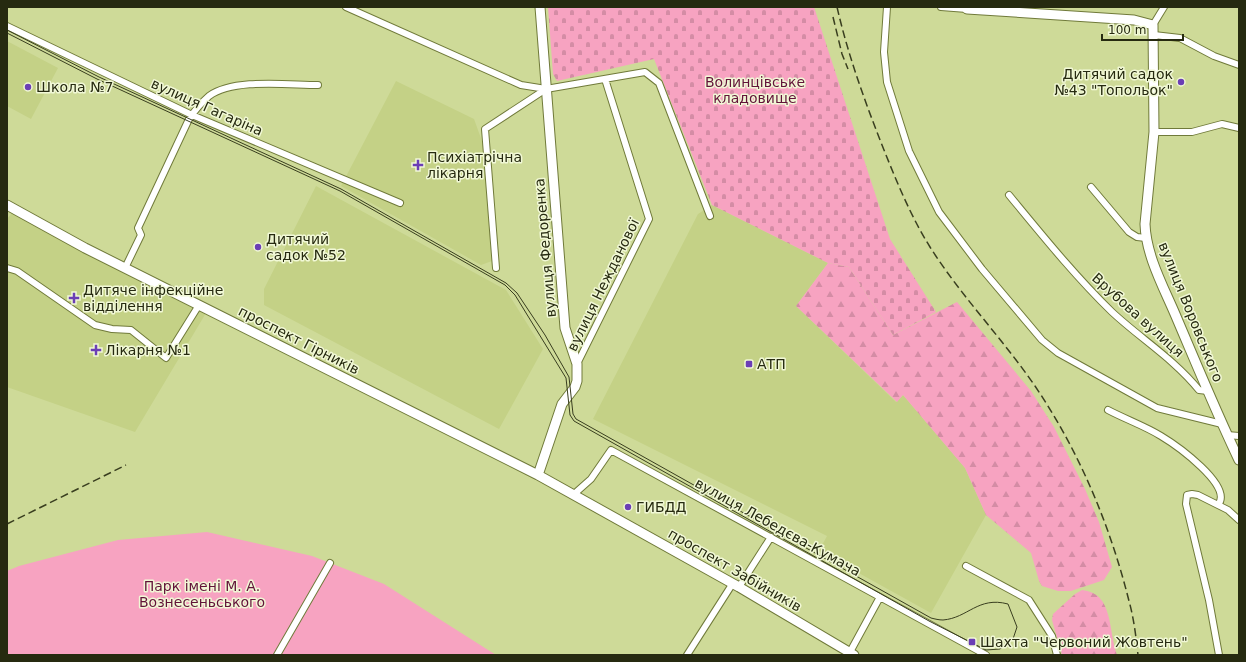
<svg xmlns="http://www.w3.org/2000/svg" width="1246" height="662" viewBox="0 0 1246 662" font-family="'DejaVu Sans',sans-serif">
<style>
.built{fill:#c4d186}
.forest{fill:url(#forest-firs)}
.cemetery{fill:url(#cemetery-stones)}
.park{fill:#f7a3c1}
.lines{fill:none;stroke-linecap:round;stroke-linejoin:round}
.street-casing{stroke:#707a3a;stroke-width:8}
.secondary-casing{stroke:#707a3a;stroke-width:11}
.street{stroke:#fff;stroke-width:6}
.secondary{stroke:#fff;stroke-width:9}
.tram{stroke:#393e1f;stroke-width:1}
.rail{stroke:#393e1f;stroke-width:1.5;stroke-dasharray:8 4;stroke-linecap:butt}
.poi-dot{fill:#6b3eb5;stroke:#f1f8d6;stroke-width:1.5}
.labels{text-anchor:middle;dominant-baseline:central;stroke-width:3;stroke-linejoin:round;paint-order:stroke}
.poi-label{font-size:14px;fill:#262a10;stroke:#f1f8d6;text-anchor:start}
.park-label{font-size:14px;fill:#621339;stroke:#f1f8d6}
.street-label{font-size:14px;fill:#262a10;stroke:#f1f8d6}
</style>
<defs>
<pattern id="forest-firs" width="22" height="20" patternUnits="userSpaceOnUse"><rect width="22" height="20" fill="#f7a3c1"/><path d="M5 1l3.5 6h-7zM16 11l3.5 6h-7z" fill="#d48ca5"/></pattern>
<pattern id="cemetery-stones" width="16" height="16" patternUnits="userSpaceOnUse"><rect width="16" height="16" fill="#f7a3c1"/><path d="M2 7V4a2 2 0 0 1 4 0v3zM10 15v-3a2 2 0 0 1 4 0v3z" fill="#d48ca5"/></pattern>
</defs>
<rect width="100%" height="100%" fill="#ceda98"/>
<path class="built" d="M7,41L58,68L31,119L7,106Z
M396,81L474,119L483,144L492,261L481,265L341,186Z
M316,186L506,290L543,349L499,429L264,305V289Z
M712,205L828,263L796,306L896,402L903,395L965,468L986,515L931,613L819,551L827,536L593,419L698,214Z
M12,213L206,313L135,432L7,387V219Z"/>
<path class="forest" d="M828,263L849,267L893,335L957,302L1031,391L1054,427L1085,489L1099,522L1112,567L1104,580L1071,591H1058L1042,586L1039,581L1031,553L986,515L965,468L903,395L897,402L796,306Z
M1082,590C1114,593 1108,631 1117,655H1062L1052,620L1053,614L1075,594Z"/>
<path class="cemetery" d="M548,7H814L890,239L936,312L893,335L849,267L828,263L712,205L654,59L557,81L553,74Z"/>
<path class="park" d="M207,532L312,556L384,584L496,655H7V571L19,566L118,540Z"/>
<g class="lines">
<defs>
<path id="street" d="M346,7L521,85L546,89
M887,7L884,52L887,82L909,151L939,212L982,269L1042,340L1058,353L1157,408L1222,424
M941,7L967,9
M1153,25L1164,7
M7,26L192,115L400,203
M1154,35L1180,38L1214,56L1239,65
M1154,132H1192L1222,124L1239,128
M1091,187L1129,232L1137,237L1146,238
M1009,195C1042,235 1075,276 1112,312C1141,339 1174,359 1199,390L1208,391
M7,268L17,271L95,325L112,329L131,330L166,358L199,305
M125,268L141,235L138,228L189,119C195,110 201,103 209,96C234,78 288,85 318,85
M496,268L485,129L546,89L645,72L659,83L710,216
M577,364L649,219L605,79
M1108,410C1125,419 1145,426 1161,436C1176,445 1234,486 1218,505L1198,495L1192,494L1187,495L1186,504L1209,600L1219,655
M1227,435L1239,436
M573,495L591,479L611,450L986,655
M1218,505L1228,510L1239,520
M966,566L1029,600L1052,636L1057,655
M739,587L771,537
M850,652L880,597
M277,655L330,563
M687,655L733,583"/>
<path id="secondary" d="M967,7V9L1134,20L1153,25L1154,132L1145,224C1146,255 1163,286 1175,314C1196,363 1216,412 1239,460
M7,205L85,248L538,475L739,587L854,655
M538,475L562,404L575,387L577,381V364L565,328L540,7"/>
</defs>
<use href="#street" class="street-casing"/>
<use href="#secondary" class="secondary-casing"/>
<use href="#street" class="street"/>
<use href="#secondary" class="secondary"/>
<path class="tram" d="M7,30L99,77L341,189L506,283L517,293L545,335L569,377L573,414L576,419L931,618C935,619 939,620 943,620C968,618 978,596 1008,604L1017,627L1013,639L1000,649L986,650L929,621L574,421L570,415L566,378L515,295L505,285L340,191L97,79L7,33"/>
<path class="rail" d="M837,7C848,55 864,99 882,145C896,180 910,215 930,247C961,296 1002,338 1035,386C1079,451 1110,525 1129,601C1134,619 1136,637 1138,655
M833,17L842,54L848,69
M7,524L126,465"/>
</g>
<g class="poi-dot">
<circle cx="1181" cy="82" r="4"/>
<circle cx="28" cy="87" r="4"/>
<path d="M416 159h4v4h4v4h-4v4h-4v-4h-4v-4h4z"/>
<circle cx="258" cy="247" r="4"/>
<path d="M72 292h4v4h4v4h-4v4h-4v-4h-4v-4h4z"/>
<path d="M94 344h4v4h4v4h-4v4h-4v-4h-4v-4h4z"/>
<rect x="745" y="360" width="8" height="8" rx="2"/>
<circle cx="628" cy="507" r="4"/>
<rect x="968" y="638" width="8" height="8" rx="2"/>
</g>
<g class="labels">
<g class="poi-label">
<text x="1173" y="74" text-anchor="end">Дитячий садок<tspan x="1173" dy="16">№43 "Топольок"</tspan></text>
<text x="36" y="87">Школа №7</text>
<text x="427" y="157">Психіатрічна<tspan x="427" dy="16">лікарня</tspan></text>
<text x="266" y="239">Дитячий<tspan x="266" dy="16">садок №52</tspan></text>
<text x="83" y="290">Дитяче інфекційне<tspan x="83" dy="16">відділення</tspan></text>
<text x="105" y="350">Лікарня №1</text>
<text x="757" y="364">АТП</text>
<text x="636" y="507">ГИБДД</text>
<text x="980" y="642">Шахта "Червоний Жовтень"</text>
</g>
<g class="park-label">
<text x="755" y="82">Волинцівське<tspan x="755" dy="16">кладовище</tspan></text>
<text x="202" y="586">Парк імені М. А.<tspan x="202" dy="16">Вознесеньського</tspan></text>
</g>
<g class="street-label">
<text transform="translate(207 107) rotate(24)">вулиця Гагаріна</text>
<text transform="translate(545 248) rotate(-95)">вулиця Федоренка</text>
<text transform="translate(603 285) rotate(-64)">вулиця Нежданової</text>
<text transform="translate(1191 312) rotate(68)">вулиця Воровського</text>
<text transform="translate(1138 315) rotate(42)">Врубова вулиця</text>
<text transform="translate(299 340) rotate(27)">проспект Гірників</text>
<text transform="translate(778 527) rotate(29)">вулиця Лебедєва-Кумача</text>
<text transform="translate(735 570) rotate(30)">проспект Забійників</text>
</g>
</g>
<rect width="1246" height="662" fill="none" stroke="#262a10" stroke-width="16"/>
<path d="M1102 34v6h81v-6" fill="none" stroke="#262a10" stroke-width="2"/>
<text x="1108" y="34" font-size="12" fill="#262a10" stroke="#f1f8d6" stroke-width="3" paint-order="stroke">100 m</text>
</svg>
